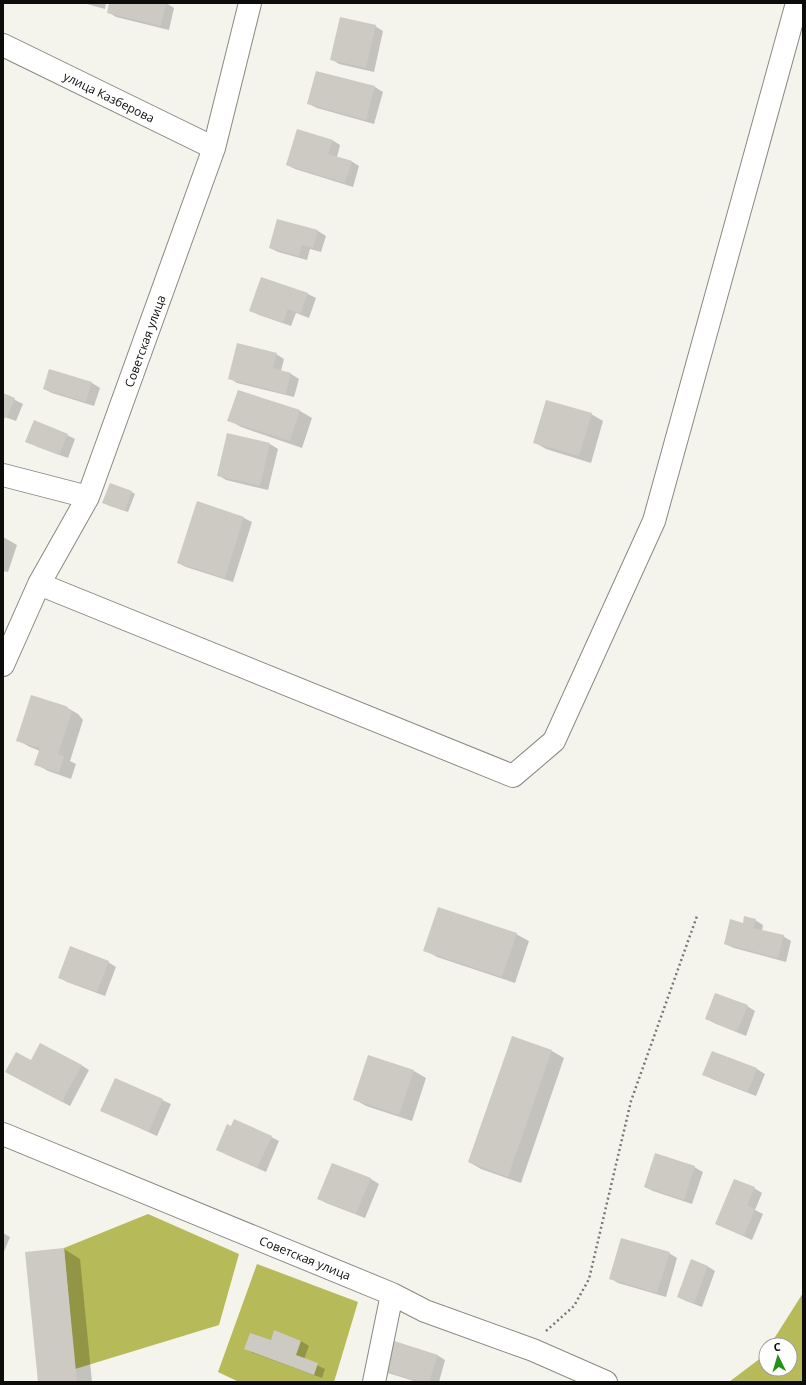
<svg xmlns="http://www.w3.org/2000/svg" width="806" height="1385" viewBox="0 0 806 1385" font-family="'Open Sans',sans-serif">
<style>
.forest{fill:#b7ba58}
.shadow{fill:#0003}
.building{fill:#cdc9c3}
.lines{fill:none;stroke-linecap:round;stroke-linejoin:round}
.street-casing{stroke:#8a8983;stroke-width:24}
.path{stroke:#797874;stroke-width:2.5;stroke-dasharray:2 3;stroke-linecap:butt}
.street{stroke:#fff;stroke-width:22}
.labels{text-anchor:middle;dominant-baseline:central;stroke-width:3;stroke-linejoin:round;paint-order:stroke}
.street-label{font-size:12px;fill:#0c0c0a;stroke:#fff}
</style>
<rect width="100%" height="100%" fill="#f4f3ec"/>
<path class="forest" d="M148,1214L239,1254L219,1325L75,1369L64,1248Z
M257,1264L358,1302L334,1382H239L218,1372Z
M803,1293V1382H729L762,1357L766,1351V1369H790V1345H770Z"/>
<path class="shadow" d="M83,3H106L105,9Z
M110,3H166L174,8L169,30L116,17L108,12Z
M375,26L383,31L374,72L339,64L331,59Z
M317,72L375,87L383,92L374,124L317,108L309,104Z
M332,140L340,145L337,157L351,161L359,166L353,187L295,169L287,165Z
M277,221L318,231L326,236L321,252L310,249L307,260L278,252L270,248Z
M308,294L316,298L309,318L296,313L291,326L259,315L251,311Z
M276,354L284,359L281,371L291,374L299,379L294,397L237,383L229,378Z
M49,370L92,383L100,388L94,406L52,393L44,389Z
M238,391L300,411L312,418L302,448L241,427L229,420Z
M3,394L23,404L16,421L5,417L3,422Z
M591,414L603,421L591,463L546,449L534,442Z
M67,435L75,439L68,458L35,446Z
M228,435L270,444L278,449L268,490L226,480L218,475Z
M132,492L135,494L128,512L107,505Z
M197,503L244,518L252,522L233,582L186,567L178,563Z
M3,537L17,545L8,572L3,571Z
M66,707L78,714L83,720L70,761L76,764L71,779L48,771L36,764L40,751L30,747L17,740Z
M755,920L763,925L762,931L783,936L791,941L786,962L734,948L725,944L744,924Z
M516,934L529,941L515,983L437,957L425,950Z
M108,962L116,967L105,996L67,982L59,977Z
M747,1006L755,1011L746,1036L714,1023L706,1018Z
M513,1038L552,1051L564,1058L521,1183L481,1169L469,1162Z
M712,1052L757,1069L765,1074L756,1096L712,1079L704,1074Z
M81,1065L89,1070L70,1106L15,1077Z
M414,1071L426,1078L412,1121L366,1106L354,1099Z
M116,1079L171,1104L157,1136L102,1111Z
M271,1137L279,1141L266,1172L225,1154Z
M332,1164L371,1179L379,1184L365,1218L326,1203L318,1198Z
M694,1167L703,1172L692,1204L653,1191L645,1187Z
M754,1188L762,1193L755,1210L763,1214L752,1240L716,1224Z
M3,1233L10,1237L3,1254Z
M64,1249L80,1259L92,1382H39Z
M669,1253L677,1258L666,1297L618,1283L610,1278Z
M707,1266L715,1271L702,1307L686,1301L678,1297Z
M301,1341L309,1346L304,1359L325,1369L322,1378L253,1353L245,1348L271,1342Z
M437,1355L445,1360L439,1382H417L388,1373L380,1368Z"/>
<path class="building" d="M109,3H166L161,26L107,13Z
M340,17L376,25L366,68L330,60Z
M316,71L375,86L366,120L307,104Z
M297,129L333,140L328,154L352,161L345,183L286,165Z
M277,219L318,230L313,248L302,245L299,256L269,248Z
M261,277L308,293L300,314L288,309L283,323L249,311Z
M237,343L277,353L273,368L291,373L286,394L228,379Z
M49,369L92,382L86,402L43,389Z
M238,390L300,410L290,441L227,421Z
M3,393L15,398L7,418L3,416Z
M546,400L592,413L579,456L533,443Z
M34,420L68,434L59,455L25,442Z
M227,433L270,443L260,486L217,476Z
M110,483L132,491L125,511L102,503Z
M197,501L244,517L225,578L177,563Z
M31,695L66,706L72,712L58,754L64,756L59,773L34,765L40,748L16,741Z
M438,907L517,933L502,977L423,951Z
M744,916L756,919L753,928L784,935L778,958L724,944L730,919L743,923Z
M70,946L109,961L97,992L58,978Z
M715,993L748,1005L737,1032L705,1019Z
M512,1036L552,1050L508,1177L468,1162Z
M40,1043L82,1065L62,1102L5,1072L16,1052L31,1060Z
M712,1051L757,1068L748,1092L702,1075Z
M368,1055L414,1070L399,1115L353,1100Z
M115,1078L163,1099L149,1132L100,1111Z
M234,1119L272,1136L257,1168L216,1150L227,1124L231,1126Z
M655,1153L695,1166L684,1200L644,1187Z
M332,1163L371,1178L356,1214L317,1199Z
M734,1179L755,1187L747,1205L755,1209L744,1236L715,1224Z
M621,1238L670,1252L657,1293L609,1279Z
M64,1248L77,1382H38L25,1252Z
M691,1259L708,1266L694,1303L677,1297Z
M274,1330L301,1341L296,1355L318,1363L314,1375L244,1349L250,1333L271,1340Z
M388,1339L438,1355L429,1382H421L379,1369Z"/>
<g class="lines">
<defs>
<path id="street" d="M3,45L214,148
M3,475L88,497
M39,584L513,776L554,741L654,521L797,3
M3,665L39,584L88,497L214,148L250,3
M3,1134L392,1294L425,1311L533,1350L606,1382
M374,1382L392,1294"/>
</defs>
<use href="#street" class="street-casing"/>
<path class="path" d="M546,1331L574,1306L589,1279L631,1101L697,916"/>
<use href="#street" class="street"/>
</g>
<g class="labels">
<g class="street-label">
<text transform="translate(109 97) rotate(26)">улица Казберова</text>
<text transform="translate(145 341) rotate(-70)">Советская улица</text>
<text transform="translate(305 1258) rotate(22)">Советская улица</text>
</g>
</g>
<rect width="806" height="1385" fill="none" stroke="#0c0c0a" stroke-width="8"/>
<g transform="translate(778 1357) rotate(355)"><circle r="19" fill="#ffffff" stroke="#9e9e9d"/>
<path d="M0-3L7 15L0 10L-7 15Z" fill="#259118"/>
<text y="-6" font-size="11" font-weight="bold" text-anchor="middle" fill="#0c0c0a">С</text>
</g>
</svg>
